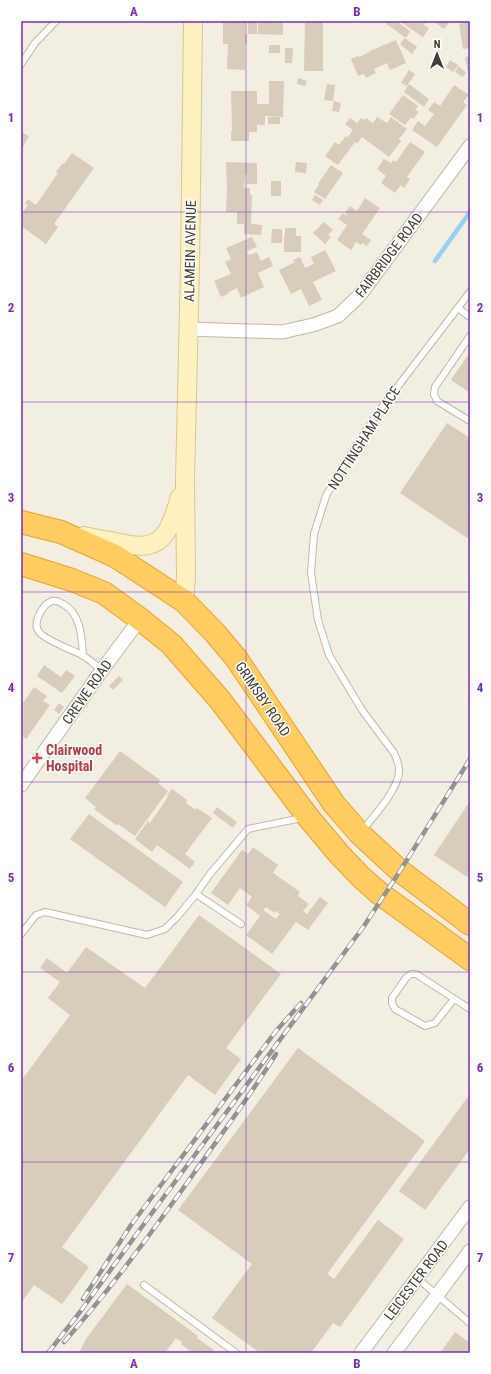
<svg xmlns="http://www.w3.org/2000/svg" width="491" height="1374" viewBox="0 0 491 1374" font-family="'Roboto Condensed',sans-serif">
<style>
.lines{fill:none;stroke-linecap:round;stroke-linejoin:round}
.stream{stroke:#99cff5;stroke-width:4.5}
.building{fill:#d8ccba;fill-rule:evenodd}
.lane-casing{stroke:#c1b9a7;stroke-width:8}
.street-casing{stroke:#c1b9a7;stroke-width:15}
.secondary-casing{stroke:#d9c690;stroke-width:20}
.highway-casing{stroke:#e8a227;stroke-width:24}
.lane{stroke:#fff;stroke-width:6}
.street{stroke:#fff;stroke-width:13}
.secondary{stroke:#fff0c0;stroke-width:18}
.highway{stroke:#ffcc61;stroke-width:22}
.rail-casing{stroke:#939393;stroke-width:4.5}
.rail{stroke:#fff;stroke-width:3;stroke-dasharray:9;stroke-linecap:butt}
.grid{fill:none;stroke:#7b2cbf;stroke-width:1;stroke-opacity:0.55}
.health-dot{fill:#e0444e;stroke:#fff;stroke-width:1.5}
.labels{text-anchor:middle;dominant-baseline:central;stroke-width:3;stroke-linejoin:round;paint-order:stroke}
.street-label{font-size:14px;fill:#443e32;stroke:#fff}
.health-label{font-size:14px;font-weight:bold;fill:#be3a42;stroke:#fff;text-anchor:start}
.neatline{fill:none;stroke:#7b2cbf;stroke-width:1.5}
.grid-label{font-size:13px;text-anchor:middle;font-weight:bold;fill:#7b2cbf}
</style>
<rect width="100%" height="100%" fill="#f3eee2"/>
<g class="lines">
<path class="stream" d="M435,261L470,212"/>
</g>
<path class="building" d="M223,21H245V34H247V44H245V70L227,69L228,44H223Z
M248,21H257V34H248Z
M258,21H283V35L258,34Z
M305,21H323V71H304Z
M384,21H396L410,31L406,38L384,22Z
M403,21H426L424,25L429,28L423,37L402,23Z
M437,21H450L444,29L436,23Z
M470,22V51H469V48L463,49L459,24Z
M405,38L417,47L412,54L400,44Z
M396,40L406,63L390,70L387,63L374,69L376,73L366,78L364,74L358,76L351,59L358,56L359,57L370,52V51Z
M269,45H280V53H269Z
M285,48H293L292,63H285Z
M470,56V73H468L465,57Z
M450,60L458,65L453,72L446,67Z
M458,66L466,72L463,77L455,72Z
M409,70L415,74L407,86L401,83Z
M298,78L307,81L305,86L297,84Z
M269,81H284L283,117L265,116V125H257V132H249V141H231V131H232L231,91H257V104H269Z
M327,84L335,85L333,101L324,100Z
M409,84L429,99L424,107L404,92Z
M454,85L469,95L463,102L467,105L437,147L412,130L418,121L425,126L434,114L428,110L434,102L440,106Z
M403,95L418,106L415,110L419,112L413,119L411,117L405,125L389,114Z
M334,101L341,103L339,112L332,111Z
M268,117H280V124H268Z
M377,117L387,123L391,117L407,129L399,139L401,141L389,157L362,137L357,144L355,142L338,165L325,156L335,142L339,145L346,136L348,137L353,130L345,124L350,118L357,123L361,118L364,120L366,118L373,123Z
M21,132L29,136L21,150Z
M410,142L425,152L407,177L410,179L404,188L401,185L395,193L381,183L386,176L377,169L384,159L391,163L393,160L396,162Z
M72,153L94,168L54,224L58,227L46,244L21,226V215L28,205L25,204L28,199L36,205L58,173L56,172L63,163L64,164Z
M226,162L257,163V184H247V175H245L244,188H250V195H252L251,224L262,225L261,235L244,234V224H237V212H226L227,188Z
M296,162L307,163L306,173L295,172Z
M331,165L343,173L325,199L314,192L319,185L318,184Z
M271,181H281V196H271Z
M315,195L323,200L320,205L312,200Z
M365,198L380,208L362,234L371,240L367,246L362,243L361,245L356,242L351,250L337,240L347,225L338,219L343,213L346,216L347,214L345,213L350,206L357,211Z
M324,222L333,230L328,235L331,237L325,244L313,233Z
M285,228H296V236H301V252H284V236L285,235Z
M272,229H282V243H271Z
M252,237L257,247L247,251L249,255L257,252L261,261L269,257L273,266L258,273L264,287L241,298L237,288L227,293L228,294L221,297L214,281L231,274L225,262L231,259L226,248Z
M325,250L336,271L313,282L322,300L309,306L301,289L291,294L279,270L295,262L293,260L300,257L305,268L314,264L311,257Z
M470,352V393L451,380Z
M447,423L470,438V540L400,493Z
M44,665L61,677L66,670L75,676L62,693L37,676Z
M119,676L123,680L113,690L109,686Z
M34,687L47,696L43,701L50,705L26,739L21,735V706Z
M59,703L64,707L59,714L54,710Z
M120,751L160,780L158,783L168,791L135,836L118,824L116,825L94,809L96,807L85,798Z
M172,789L187,800L186,803L196,810L197,808L212,818L185,854L195,862L190,869L157,845L152,852L135,839L148,821L150,823L168,797L167,795Z
M470,801V879L434,855Z
M217,807L237,822L233,828L213,813Z
M89,814L183,882L165,907L70,839Z
M253,847L278,865L273,873L300,892L298,896L309,904L303,911L307,914L320,897L328,903L308,930L296,922L272,954L246,935L260,916L246,905L252,897L240,888L228,905L211,893L242,850L248,854ZM266,907L275,913L276,911L280,914L276,919L263,910Z
M199,915L281,974L226,1048L241,1059L215,1095L188,1075L62,1247L89,1267L62,1304L34,1285L21,1303V1081L70,1015L48,998L60,982L40,968L47,958L67,973L86,947L145,988Z
M298,1048L425,1141L327,1274L334,1279L378,1220L404,1239L340,1327L333,1323L311,1353H260L212,1318L252,1264L178,1210Z
M470,1094V1149L425,1210L399,1191Z
M127,1284L198,1336L197,1338L214,1350L212,1353H192L181,1344L182,1342L176,1338L165,1353H79L86,1339Z
M455,1332L470,1343V1353H440Z"/>
<g class="lines">
<defs>
<path id="lane" d="M21,64L35,43L56,21
M458,308L470,317
M470,336L435,387L434,394L437,401L470,421
M83,656C82,639 81,613 63,604C60,602 55,600 52,601C42,605 32,623 39,632C45,640 72,650 82,655C89,659 95,665 102,670
M362,831C373,817 399,789 399,771C399,765 397,759 394,753L362,710L329,655L318,620L311,573L314,534L326,496L344,464L379,411L470,292
M196,894L241,924
M21,934L36,915L45,912L147,935L165,929L178,916L196,894L210,874L248,829L302,818
M454,999L435,1023L425,1026L395,1009L392,1003V998L406,978L411,974H416L470,1009
M417,1278L470,1323
M144,1285L236,1353"/>
<path id="street" d="M188,329L282,332L313,325L338,316L360,295L470,146
M21,785L102,670L140,619
M361,1353L470,1207
M394,1353L470,1251"/>
<path id="secondary" d="M84,536C93,538 102,540 111,541C129,545 152,552 165,534C173,523 176,510 180,497
M184,601L186,577L185,480L190,266L193,21"/>
<path id="highway" d="M21,522L61,532L115,556L184,601L215,633L236,658L334,804L360,834L400,871L470,924
M21,564L72,580L104,593L140,619L171,644L220,700L308,817L339,854L361,877L379,893L470,959"/>
</defs>
<use href="#lane" class="lane-casing"/>
<use href="#street" class="street-casing"/>
<use href="#secondary" class="secondary-casing"/>
<use href="#highway" class="highway-casing"/>
<use href="#lane" class="lane"/>
<use href="#street" class="street"/>
<use href="#secondary" class="secondary"/>
<use href="#highway" class="highway"/>
<defs>
<path id="rail" d="M83,1299L131,1225L276,1031L301,1003
M64,1342C110,1290 151,1233 192,1176C220,1136 250,1096 276,1054
M48,1353L80,1312L149,1217L364,926L400,871L470,759"/>
</defs>
<use href="#rail" class="rail-casing"/>
<use href="#rail" class="rail"/>
</g>
<path class="grid" d="M246,21V1353M21,212H470M21,402H470M21,592H470M21,782H470M21,972H470M21,1162H470"/>
<path class="health-dot" d="M35 752h4v4h4v4h-4v4h-4v-4h-4v-4h4z"/>
<g class="labels">
<g class="street-label">
<text transform="translate(190 251) rotate(-89)">ALAMEIN AVENUE</text>
<text transform="translate(389 255) rotate(-53)">FAIRBRIDGE ROAD</text>
<text transform="translate(364 438) rotate(-57)">NOTTINGHAM PLACE</text>
<text transform="translate(87 692) rotate(-55)">CREWE ROAD</text>
<text transform="translate(263 699) rotate(56)">GRIMSBY ROAD</text>
<text transform="translate(416 1280) rotate(-53)">LEICESTER ROAD</text>
</g>
<g class="health-label">
<text x="46" y="750">Clairwood<tspan x="46" dy="16">Hospital</tspan></text>
</g>
</g>
<rect width="491" height="1374" fill="none" stroke="#ffffff" stroke-width="44"/>
<g transform="translate(437 54)" stroke="#ffffff" stroke-width="3" paint-order="stroke">
<path d="M0-3L7 15L0 10L-7 15Z" fill="#443e32"/>
<text y="-6" font-size="11" font-weight="bold" text-anchor="middle" fill="#443e32">N</text>
</g>
<rect x="22" y="22" width="447" height="1330" class="neatline"/>
<g class="grid-label">
<text x="134" y="16">A</text>
<text x="357" y="16">B</text>
<text x="11" y="122">1</text>
<text x="480" y="122">1</text>
<text x="11" y="312">2</text>
<text x="480" y="312">2</text>
<text x="11" y="502">3</text>
<text x="480" y="502">3</text>
<text x="11" y="692">4</text>
<text x="480" y="692">4</text>
<text x="11" y="882">5</text>
<text x="480" y="882">5</text>
<text x="11" y="1072">6</text>
<text x="480" y="1072">6</text>
<text x="11" y="1262">7</text>
<text x="480" y="1262">7</text>
<text x="134" y="1368">A</text>
<text x="357" y="1368">B</text>
</g>
</svg>
